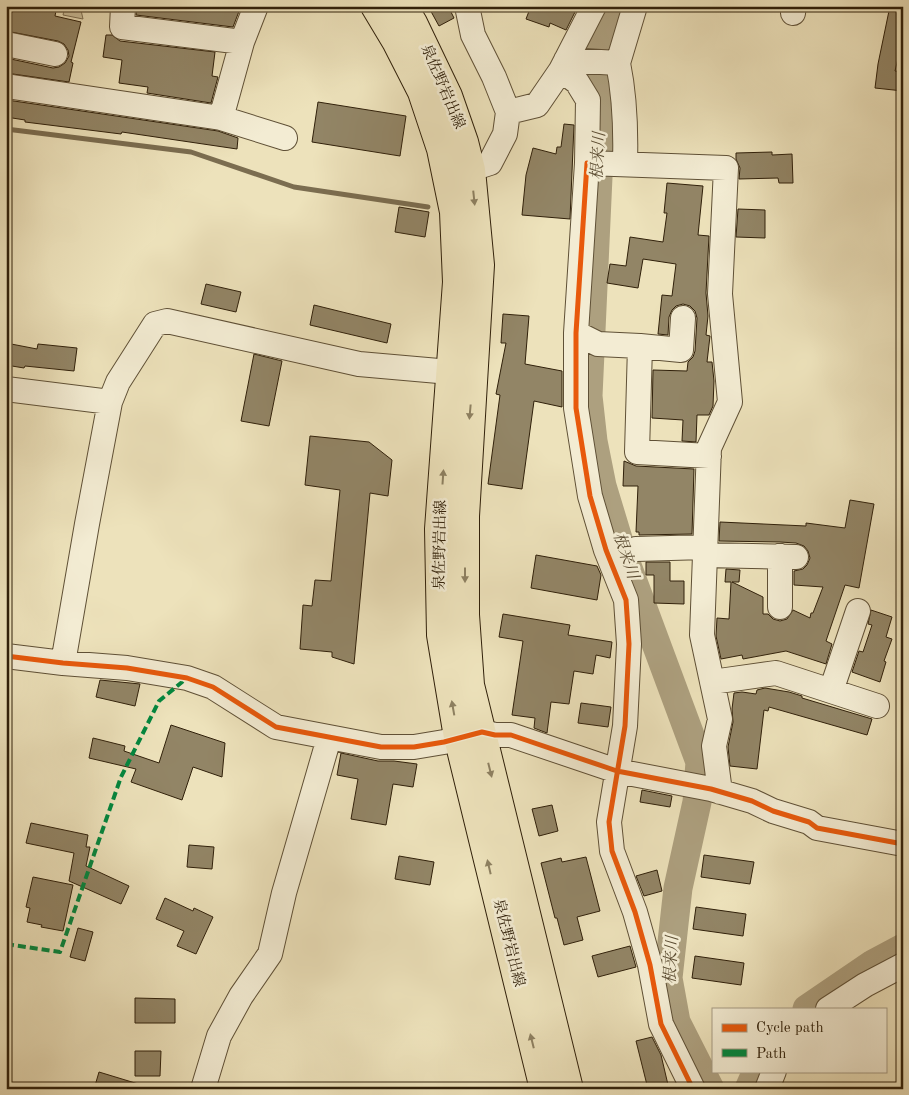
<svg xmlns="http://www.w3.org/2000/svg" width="909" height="1095" viewBox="0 0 909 1095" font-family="'Old Standard TT','Noto Serif JP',serif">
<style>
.green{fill:#cdc19d;stroke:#7e7054}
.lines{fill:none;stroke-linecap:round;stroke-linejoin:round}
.stream{stroke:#7b6d50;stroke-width:5}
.river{stroke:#ada07f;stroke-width:29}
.building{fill:#928566;stroke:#30200a}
.minor-casing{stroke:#5f5036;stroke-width:26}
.major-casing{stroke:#30200a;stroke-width:30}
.minor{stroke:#f3ecd3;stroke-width:24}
.major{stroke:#ede2bb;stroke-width:28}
.quiet{stroke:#00873e;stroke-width:4;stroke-dasharray:8 4;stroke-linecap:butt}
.cycleway-casing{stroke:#f3ecd3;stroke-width:8}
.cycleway{stroke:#e8590c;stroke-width:5}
.oneway{fill:#8e8162}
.labels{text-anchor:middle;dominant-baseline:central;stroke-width:5;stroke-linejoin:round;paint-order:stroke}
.street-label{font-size:15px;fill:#30200a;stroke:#f3ecd3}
.water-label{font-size:16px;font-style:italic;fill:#5c4d33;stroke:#f3ecd3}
</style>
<rect width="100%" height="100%" fill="#ede2bb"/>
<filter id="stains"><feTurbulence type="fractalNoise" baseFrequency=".004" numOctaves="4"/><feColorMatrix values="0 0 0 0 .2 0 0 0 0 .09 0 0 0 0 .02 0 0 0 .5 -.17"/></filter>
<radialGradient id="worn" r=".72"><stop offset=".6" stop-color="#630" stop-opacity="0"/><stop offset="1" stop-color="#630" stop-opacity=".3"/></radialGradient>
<path class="green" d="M65,6H80L83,19L63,15Z"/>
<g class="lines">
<path class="stream" d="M6,129L191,152L294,187L428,207"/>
<path class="river" d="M614,6L601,44V111L588,396L593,441L602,486L622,552L700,762L697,802L678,888L668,978L676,1022L710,1089
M807,1009L873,964L903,948
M749,1089L757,1071"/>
</g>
<path class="building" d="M6,6H57L55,16L81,22L71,62L73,63L69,82L6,73V58L53,68L59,67L65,63L69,56L68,50L64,44L58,41L6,31Z
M137,6H241L233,27L136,15Z
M428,6H448L454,18L439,26Z
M531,6H563L575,12L566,30L550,23L549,27L526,19Z
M890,6H903V38L895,71L903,72V91L875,88L878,64Z
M106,35H112L120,41L215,52L212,76L218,77L211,103L147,93L148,87L119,83L122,60L103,57Z
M7,100L218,131L238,138L237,149L122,132L121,134L25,122V120L6,117Z
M318,102L406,116L400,156L312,142Z
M564,124L574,125L570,219L522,215L526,175L533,148L556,154L557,147H561Z
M772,152V155L792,154L793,183H779L778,178L739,179L740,168L736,159V153Z
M667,183L703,186L698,235L709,236L706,293L708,316L706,335L710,336L707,362H712L714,381L713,406L709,415H697L696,442L682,441L683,420L652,418L653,370L687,371L688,362L693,357L695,351L697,318L695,311L690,306L683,304L676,306L672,310L669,317L668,335L658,334L662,295L672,296L676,264L643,259L638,288L607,283L610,264L626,266L630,237L663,242L667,213H664Z
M399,207L429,212L425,237L395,232Z
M738,209L765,210V238L736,237Z
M206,284L241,292L236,312L201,304Z
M314,305L391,324L387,343L310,325Z
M503,314L529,316L525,364L562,371V407L534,401L522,489L488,484L500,395L496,394L506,343H501Z
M6,343L37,349L38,344L77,348L74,371L25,366L24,368L6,365Z
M254,354L282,361L269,426L241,421Z
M310,436L369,442L392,460L388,496L370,493L354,664L332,657V652L300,649L303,605L312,606L315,580L331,581L340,490L305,485Z
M624,461L636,466L694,469L692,534L639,535V532H636L638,486H623Z
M850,500L874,504L859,588L845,585L826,641L832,644L826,664L786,651L743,659L742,655L721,659L716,636L717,618L729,619L731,582H725L726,569L740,570L739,582H732L763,597V614H768L773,619L780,621L787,619L793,610L810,618L811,613H813L823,587L794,585V571L803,569L807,565L810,558L808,551L804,546L796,543L780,542L719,541L720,522L806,526V523L845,528Z
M536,555L597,566L601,575L597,600L531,588Z
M646,562H670V581H684V604L654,603V575H646Z
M871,610L892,617L886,637L892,639L884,661L886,662L880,682L852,672L859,651L863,652L872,625L868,624Z
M503,614L570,625L568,635L612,642L610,658L596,655L593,674L574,671L569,704L551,702L547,733L534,728L535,718L512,715L523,641L499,637Z
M100,680L140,684L135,706L96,697Z
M765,688L789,692L802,696V698L872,719L867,735L769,707L768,711L764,710L757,769L730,766L728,747L733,722L732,709L734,693L742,692L756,694L757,690Z
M581,703L611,707L608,727L578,723Z
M171,725L225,743L222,777L193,767L182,800L131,782L136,769L89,758L93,738L125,746L124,751L159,763Z
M341,753L378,761H394L417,764L413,787L393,784L386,825L351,819L358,779L337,775Z
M642,790L672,796L670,807L640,802Z
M552,805L558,831L539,836L532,809Z
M31,823L88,835L86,847H90L86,866L129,886L121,904L69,881L74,853L26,843Z
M189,845L214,847L212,869L187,867Z
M704,855L754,862L750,884L701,877Z
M399,856L434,862L430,885L395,879Z
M586,857L600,911L577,917L583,940L564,945L557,918H555L541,863L561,858L562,862Z
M657,870L662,891L644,896L636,876Z
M33,877L73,885L63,931L41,927L42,925L27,922L30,908L26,907Z
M165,898L193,911L194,908L213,917L196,954L177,946L184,931L156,919Z
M696,907L746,914L743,936L693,929Z
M78,928L93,932L85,961L70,957Z
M630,946L636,967L598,977L592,956Z
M695,956L744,963L741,985L692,978Z
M135,998L175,999V1023H135Z
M652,1037L661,1055L669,1089H648L636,1041Z
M135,1051H161L160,1076H135Z
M99,1072L145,1086L144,1089H94Z"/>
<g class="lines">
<defs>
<path id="minor" d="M123,6L122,27L242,42
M793,13L794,6
M6,44L55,54
M566,60L618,63L635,6
M618,63C625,97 626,130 625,164
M561,70L577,82L588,100L587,163L726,168L720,294L730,402L709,448L702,635L720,719L714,746L720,792
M6,86L221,118L242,42L256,6
M508,112L537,105L561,70L594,6
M221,118L285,138
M587,163L576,333V408L590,496L606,550L626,600L629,644L625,726L609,822L612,851L635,912L650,965L661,1024L693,1089
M453,175L490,163L505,134L508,112L494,77L473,35L467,6
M683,318L681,350L640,346L637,452L709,456
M576,333L598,344L640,346
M6,389L110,402
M636,549L705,547
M705,555L796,557
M780,607V556
M6,656L63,663L127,668L187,678L213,687L276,727L381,747H414L444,742L482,732L495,735H511L617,771L711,789L752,801L773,811L809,822L817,828L903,844
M63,663L87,524L110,402L118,382L155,324L167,321L359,364L450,372L469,376
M712,682L776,673L877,706
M831,691L858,611
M828,1009L865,985L903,965
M203,1089L219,1036L241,996L270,954L284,893L329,738
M767,1089L774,1071"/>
<path id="major" d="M375,6L396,41L422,92L441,149L454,212L457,282L439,529L441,635L458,737L544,1089
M403,6L413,23L448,96L464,142L471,170L480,265L465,516V615L470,685L569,1089"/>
</defs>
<use href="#minor" class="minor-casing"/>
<use href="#major" class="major-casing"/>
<use href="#minor" class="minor"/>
<use href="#major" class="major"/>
<path class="quiet" d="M6,944L60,952L121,777L159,701L187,678"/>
<defs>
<path id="cycleway" d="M587,163L576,333V408L590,496L606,550L626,600L629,644L625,726L609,822L612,851L635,912L650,965L661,1024L693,1089
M6,656L63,663L127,668L187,678L213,687L276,727L381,747H414L444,742L482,732L495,735H511L617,771L711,789L752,801L773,811L809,822L817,828L903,844"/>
</defs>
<use href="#cycleway" class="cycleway-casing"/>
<use href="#cycleway" class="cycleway"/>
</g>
<defs><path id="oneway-solid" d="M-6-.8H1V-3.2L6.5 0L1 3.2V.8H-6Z" transform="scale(1.25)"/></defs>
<g class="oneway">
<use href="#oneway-solid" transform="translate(474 198) rotate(84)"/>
<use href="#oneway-solid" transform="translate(470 412) rotate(95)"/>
<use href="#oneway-solid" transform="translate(443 477) rotate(-86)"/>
<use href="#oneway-solid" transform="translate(465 575) rotate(90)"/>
<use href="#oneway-solid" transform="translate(453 708) rotate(-100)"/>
<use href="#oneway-solid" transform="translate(490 770) rotate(76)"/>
<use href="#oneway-solid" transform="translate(489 867) rotate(-103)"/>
<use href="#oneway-solid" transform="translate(532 1041) rotate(-104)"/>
</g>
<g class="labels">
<g class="street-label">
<text transform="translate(442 87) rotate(67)">泉佐野岩出線</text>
<text transform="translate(441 545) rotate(-89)">泉佐野岩出線</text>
<text transform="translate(508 943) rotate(76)">泉佐野岩出線</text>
</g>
<g class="water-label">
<text transform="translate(599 156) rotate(-87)">根来川</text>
<text transform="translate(625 556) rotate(71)">根来川</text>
<text transform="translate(672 960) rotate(-87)">根来川</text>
</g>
</g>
<rect width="909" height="1095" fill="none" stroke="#ede2bb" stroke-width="25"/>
<rect x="8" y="8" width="894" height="1080" fill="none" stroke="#30200a" stroke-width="2.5"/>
<rect x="12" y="12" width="884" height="1070" fill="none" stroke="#30200a"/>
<rect x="712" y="1008" width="175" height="65" fill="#f3ecd3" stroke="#a59a83"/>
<rect x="722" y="1024" width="25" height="8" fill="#e8590c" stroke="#a59a83"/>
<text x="756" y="1032" font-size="15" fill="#30200a">Cycle path</text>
<rect x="722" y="1049" width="25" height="8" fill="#00873e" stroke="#a59a83"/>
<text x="756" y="1058" font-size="15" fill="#30200a">Path</text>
<rect width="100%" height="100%" filter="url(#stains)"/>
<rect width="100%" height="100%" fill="url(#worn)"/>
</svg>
